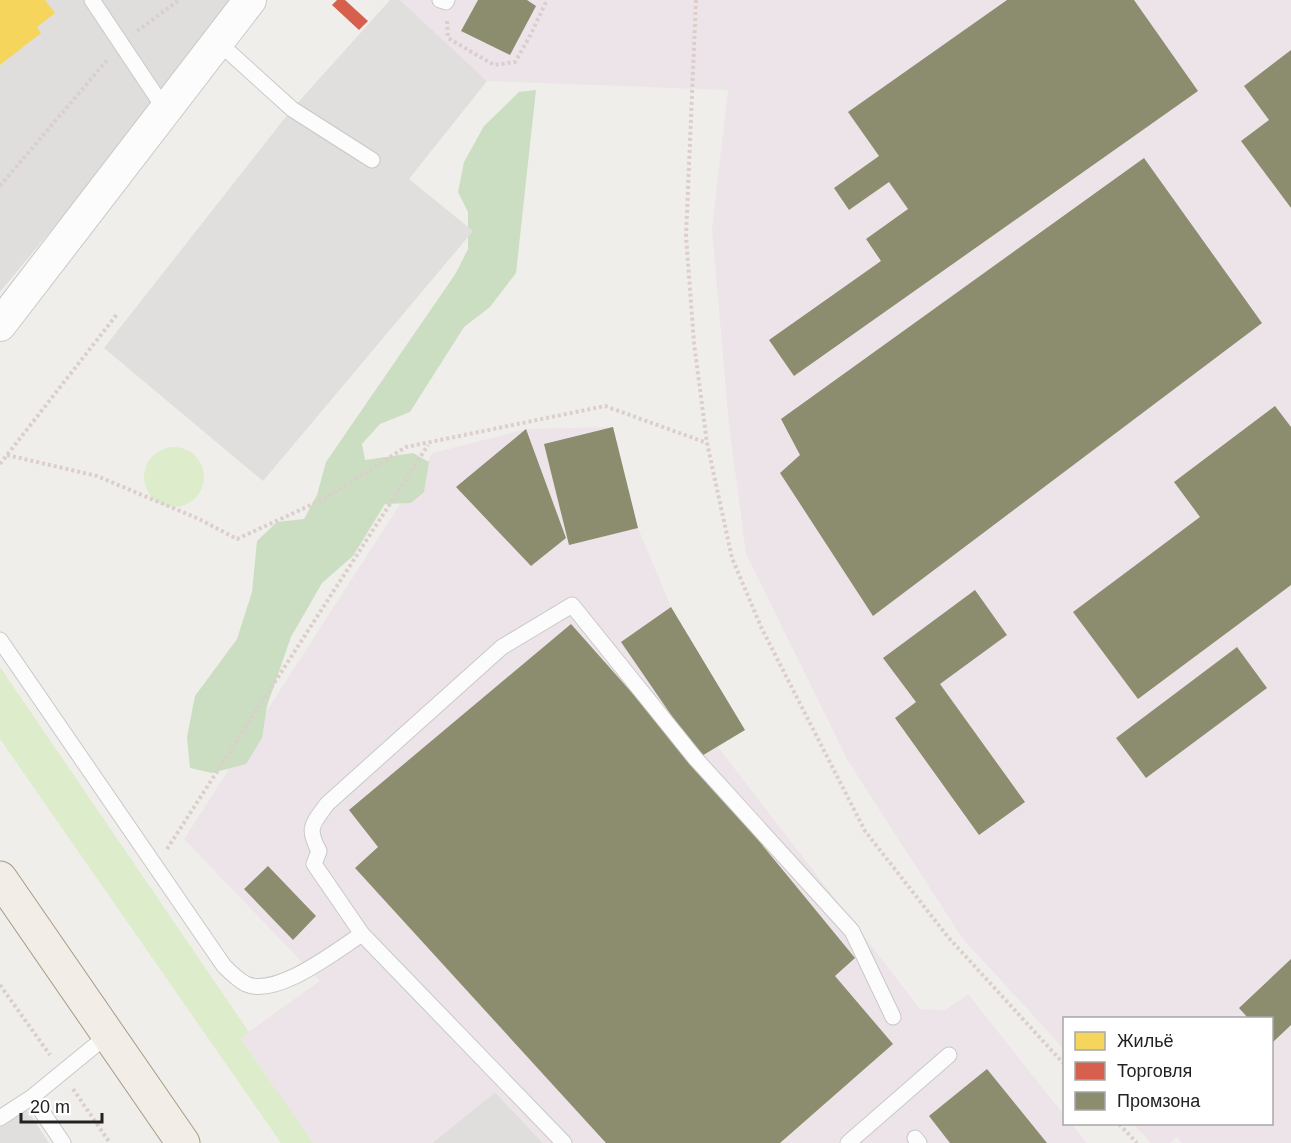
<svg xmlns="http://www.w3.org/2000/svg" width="1291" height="1143" viewBox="0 0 1291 1143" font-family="Helvetica,sans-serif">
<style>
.residential{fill:#dfdedc}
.industrial{fill:#ede4e9}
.grass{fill:#ddeccb}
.forest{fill:#cbdec1}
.parking{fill:#e0dfde}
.homes{fill:#f6d55c}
.shops{fill:#d6604d}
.industry{fill:#8c8c6e}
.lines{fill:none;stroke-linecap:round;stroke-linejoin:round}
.lane-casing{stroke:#c9c8c7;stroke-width:17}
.street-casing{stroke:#c9c8c7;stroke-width:34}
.primary-casing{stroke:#a79c86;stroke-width:35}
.path{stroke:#dccecd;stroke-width:4;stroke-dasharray:3 3;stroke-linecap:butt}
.lane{stroke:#fdfcfc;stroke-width:15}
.street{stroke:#fdfcfc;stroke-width:32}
.primary{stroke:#f3ede7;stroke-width:33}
</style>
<rect width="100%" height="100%" fill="#f0eeeb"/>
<path class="residential" d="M0,0H242L0,292Z
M495,1092L543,1143H432Z"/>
<path class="industrial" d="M400,0H1291V1143H1182L1177,1137L1170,1143H1151L1133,1124H1272V1018H1064V1049L962,938L848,761L746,554L729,425L712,229L728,90L487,81Z
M613,427L638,528L671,607L745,730L718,747L920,1009L945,1010L968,994L1064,1115V1124H1072L1087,1143H543L495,1092L432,1143H313L240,1038L320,981L184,839L433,453L526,429Z"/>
<path class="grass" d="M144 477a30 30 0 1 1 60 0a30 30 0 1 1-60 0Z
M0,667L249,1032L241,1039L313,1143H281L0,739Z"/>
<path class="forest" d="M536,90L516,273L490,307L464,327L410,412L380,424L362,444L365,460L413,453L429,462L424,492L411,503L385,504L353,556L322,583L291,637L267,706L262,738L246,764L212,773L190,768L187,737L195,696L237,639L252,592L257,541L277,522L304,519L317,495L326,462L456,273L468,249V212L458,192L464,162L484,126L519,92Z"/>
<path class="parking" d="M390,0H400L487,81L409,179L473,231L263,481L104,348L292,109Z
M19,1098L49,1143H0V1111Z"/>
<path class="homes" d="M0,0H45L55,13L37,27L41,33L0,65Z"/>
<path class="shops" d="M337,0H345L368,21L359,30L332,5Z"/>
<path class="industry" d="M478,0H527L536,6L510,55L461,31Z
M1007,0H1134L1198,91L794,376L769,340L881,261L866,239L908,209L889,182L849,210L834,188L879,156L848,112Z
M1291,50V208L1241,141L1269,120L1244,86Z
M1144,158L1262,323L873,616L780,473L800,455L781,419Z
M1275,406L1291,427V585L1138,699L1073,612L1200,517L1174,482Z
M613,427L638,528L569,545L544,444Z
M526,429L566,538L531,566L456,487Z
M975,590L1007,635L940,684L1025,802L979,835L895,718L916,702L883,658Z
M671,607L745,730L700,757L621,642Z
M571,624L704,774L855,958L835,976L893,1044L780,1143H606L355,868L378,847L349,810Z
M1237,647L1267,688L1146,778L1116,738Z
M268,866L316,916L293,940L244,889Z
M1291,959V1025L1272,1043V1018H1248L1239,1008Z
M987,1069L1047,1143H950L929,1116Z"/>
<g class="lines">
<defs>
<path id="lane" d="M92,0L166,111
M440,0L446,2L447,0
M218,42L292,109L372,160
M0,640L224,966C230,972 238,980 246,984C277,998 337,950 362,934
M32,1097L63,1143
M0,1118L32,1097L109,1034
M915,1138L919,1143
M564,1143L362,934L314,864L319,851C306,827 313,824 327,804L502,647L572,605L695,758L852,931L893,1017
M848,1143L949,1055"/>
<path id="street" d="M0,325L250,0"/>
<path id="primary" d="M0,878L183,1143"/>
</defs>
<use href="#lane" class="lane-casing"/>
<use href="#street" class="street-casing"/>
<use href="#primary" class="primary-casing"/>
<path class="path" d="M696,0L686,236L694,343L707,443L732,558L762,629L865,831L948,937L1064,1064
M447,21L448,38L494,65L515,62L529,38L547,0
M137,31L179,0
M0,186L108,59
M7,455L97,476L199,519L237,539L324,499L406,447L605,406L707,443
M0,464L118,313
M167,849L428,445
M0,985L50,1055
M73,1089L110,1143
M1119,1124L1137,1143"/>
<use href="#lane" class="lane"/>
<use href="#street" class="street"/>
<use href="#primary" class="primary"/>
</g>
<rect x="1063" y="1017" width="210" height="108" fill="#ffffff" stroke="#a7a7a7" stroke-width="1.5"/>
<rect x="1075" y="1032" width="30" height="18" fill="#f6d55c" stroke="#a7a7a7" stroke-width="1.5"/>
<text x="1117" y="1047" font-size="18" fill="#222222">Жильё</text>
<rect x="1075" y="1062" width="30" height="18" fill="#d6604d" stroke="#a7a7a7" stroke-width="1.5"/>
<text x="1117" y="1077" font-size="18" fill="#222222">Торговля</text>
<rect x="1075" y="1092" width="30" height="18" fill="#8c8c6e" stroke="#a7a7a7" stroke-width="1.5"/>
<text x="1117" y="1107" font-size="18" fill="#222222">Промзона</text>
<path d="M21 1113v9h81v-9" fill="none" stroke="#222222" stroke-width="3"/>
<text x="30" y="1113" font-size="18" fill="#222222" stroke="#ffffff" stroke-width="4.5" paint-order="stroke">20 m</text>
</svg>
